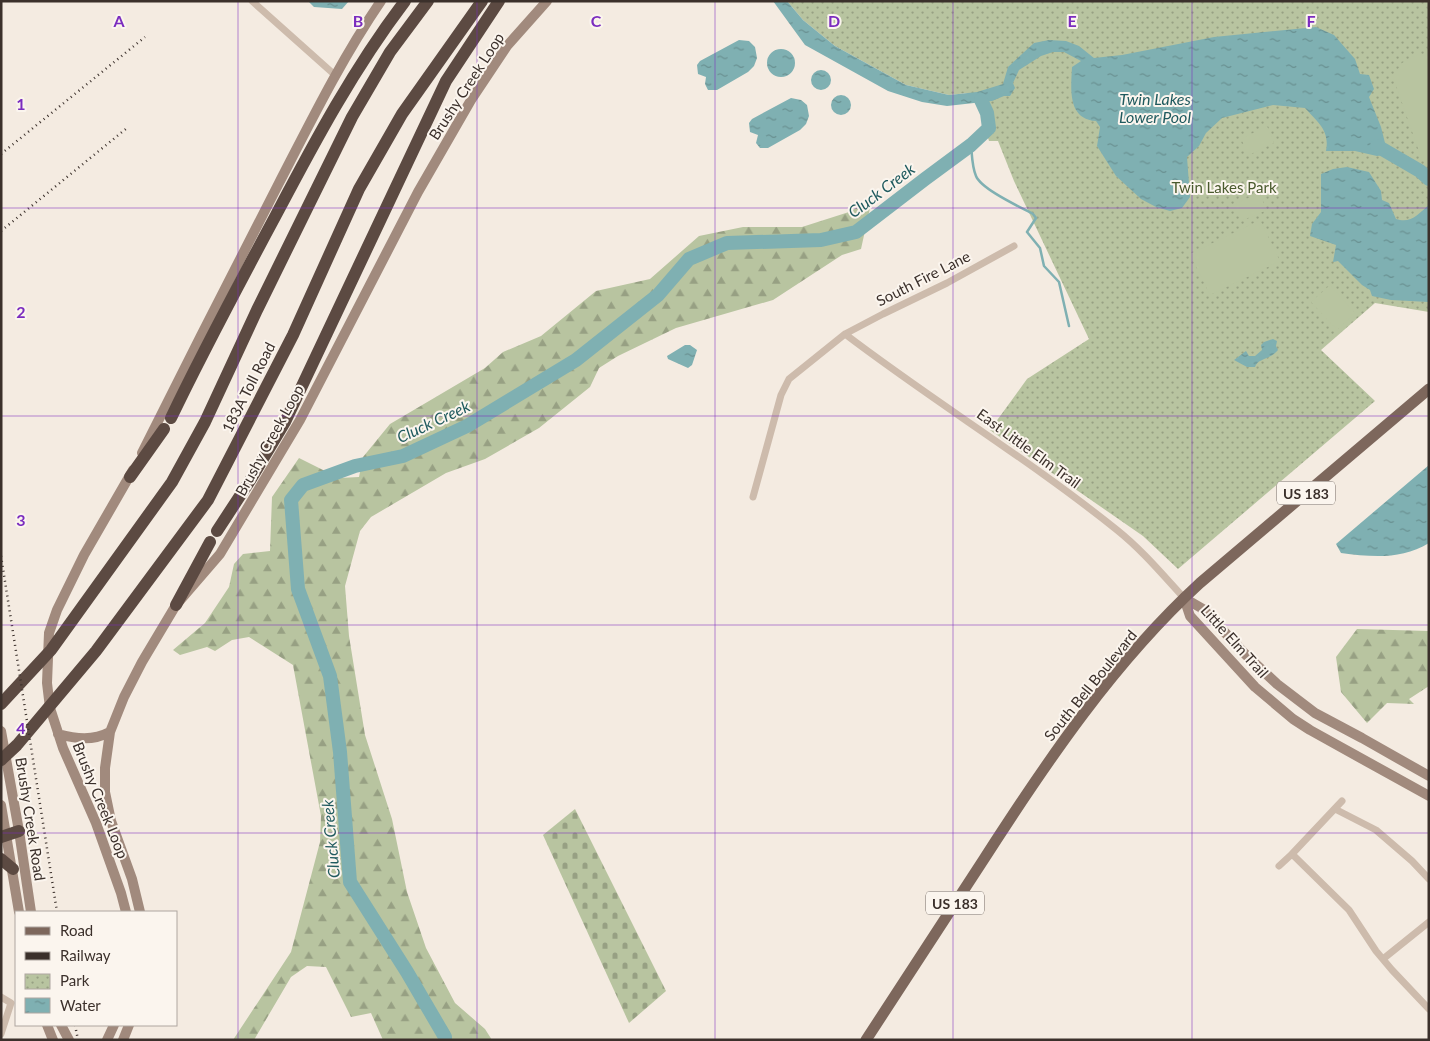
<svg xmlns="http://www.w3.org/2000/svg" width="1430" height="1041" viewBox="0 0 1430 1041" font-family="Lato,sans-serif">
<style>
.forest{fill:url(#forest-firs)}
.cemetery{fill:url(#cemetery-stones)}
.park{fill:url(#park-dots)}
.garden{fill:#b8c4a0}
.water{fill:url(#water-ripples)}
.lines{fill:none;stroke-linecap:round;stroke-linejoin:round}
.stream{stroke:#7fb0b2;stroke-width:2.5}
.river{stroke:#7fb0b2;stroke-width:14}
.street{stroke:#cdbbac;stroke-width:7}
.secondary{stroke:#a18a7d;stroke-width:10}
.primary{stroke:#7d675c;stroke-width:11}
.highway{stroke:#5c4a42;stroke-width:12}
.rail{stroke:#3b302b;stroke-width:2.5;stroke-dasharray:1 4;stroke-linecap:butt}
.grid{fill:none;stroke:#7b2cbf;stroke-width:1;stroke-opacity:0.55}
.labels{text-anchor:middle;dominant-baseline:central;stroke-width:4;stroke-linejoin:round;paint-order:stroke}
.shield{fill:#fbf5ee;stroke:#756b66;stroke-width:1}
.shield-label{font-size:14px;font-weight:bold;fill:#3b302b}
.street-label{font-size:15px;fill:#3b302b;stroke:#fbf5ee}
.park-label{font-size:15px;fill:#4a5a2e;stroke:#fbf5ee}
.water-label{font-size:16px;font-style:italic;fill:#1f5a5e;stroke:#fbf5ee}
.grid-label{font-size:16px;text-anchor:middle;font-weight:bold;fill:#7b2cbf;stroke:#fbf5ee;stroke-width:4;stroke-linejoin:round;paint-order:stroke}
</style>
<defs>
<pattern id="forest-firs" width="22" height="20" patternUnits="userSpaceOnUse" patternTransform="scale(1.25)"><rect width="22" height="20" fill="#b8c4a0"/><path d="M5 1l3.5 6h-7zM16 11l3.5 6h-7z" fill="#97a083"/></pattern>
<pattern id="cemetery-stones" width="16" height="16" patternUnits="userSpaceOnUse" patternTransform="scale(1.25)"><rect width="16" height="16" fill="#b8c4a0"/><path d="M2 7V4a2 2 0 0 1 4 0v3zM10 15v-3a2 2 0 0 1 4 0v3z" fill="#97a083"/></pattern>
<pattern id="park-dots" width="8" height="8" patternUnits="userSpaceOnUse" patternTransform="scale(1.25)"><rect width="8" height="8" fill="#b8c4a0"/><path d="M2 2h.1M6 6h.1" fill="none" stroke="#97a083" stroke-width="1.8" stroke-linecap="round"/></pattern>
<pattern id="water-ripples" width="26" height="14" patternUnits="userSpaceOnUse" patternTransform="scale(1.25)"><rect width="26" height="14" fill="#7fb0b2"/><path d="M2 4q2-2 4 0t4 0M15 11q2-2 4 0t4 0" fill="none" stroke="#699091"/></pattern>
</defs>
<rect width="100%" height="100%" fill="#f4ebe1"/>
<path class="forest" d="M872,199L861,249L842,255L773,300L676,328L618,356L599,368L590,387L539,428L485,459L446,473L371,517L360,531L345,586L349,636L365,735L392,819L407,892L426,948L455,1003L485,1029L492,1040H383L371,1013L351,1017L326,967L307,966L291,977L254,1040H233L291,952L320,842L321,816L293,665L249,637L232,640L215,651L207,647L180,655L173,650L205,623L229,587L234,564L243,554L270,551L272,497L299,458L339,478L359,477L363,457L390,424L485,368L503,352L541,336L596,291L650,279L699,236L743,227H802L849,212Z
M1357,629L1429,631V686L1409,699L1414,704L1387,703L1367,723L1341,692L1336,657Z"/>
<path class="cemetery" d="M575,809L666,991L629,1023L543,835Z"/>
<path class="park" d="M787,1H1429V312L1375,303L1321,350L1375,401L1178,569L1143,536L990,430L1027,379L1089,339L1014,181L998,141H989L977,101L968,93L949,95L906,85L835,46L803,20Z"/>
<path class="garden" d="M1418,54H1429V159L1422,160L1393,77L1402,63Z
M1267,126L1274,143L1249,155L1241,139Z
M1259,193L1267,210L1241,221L1233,205Z
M1260,220L1280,261L1210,295L1190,254Z
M1330,285L1355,313L1337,330L1311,302Z"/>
<path class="water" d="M308,1H349L342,9L314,7Z
M773,1H787L803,20L835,46L906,85L949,95L977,92L1003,84L1008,67L1034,43L1049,40L1066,41L1079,46L1094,58L1122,55L1214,37L1316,27L1334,35L1355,59L1360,74L1369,75L1374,89L1369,97L1381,127L1386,147L1394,153L1391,157L1386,158L1384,155L1377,156L1355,151H1326C1330,130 1318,123 1305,108L1273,105L1222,118L1206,133L1199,146L1187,157L1190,197L1182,208L1170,211L1156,207L1141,199L1116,176L1097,146L1100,127L1096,121C1067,119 1071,88 1072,67L1081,61L1064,52H1053L1041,56L1019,70L1013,83L1015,88L1010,96H1004L992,101L947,106L922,102L888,91L805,45Z
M739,40L749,41L755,47L757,58L754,66L748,72L717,90H708L705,84L706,77L698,74L697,65L700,61Z
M767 63a14 14 0 1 1 28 0a14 14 0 1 1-28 0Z
M811 80a10 10 0 1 1 20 0a10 10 0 1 1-20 0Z
M831 105a10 10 0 1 1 20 0a10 10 0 1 1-20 0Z
M791,98L801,100L807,105L809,116L806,124L800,130L768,148H760L756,143L758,135L750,132L749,123L752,119Z
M1347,167L1369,172L1381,191L1382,200L1389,203L1396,219C1411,224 1418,214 1429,205V302L1391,300L1372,296L1370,290L1362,285L1338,261L1333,262L1336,245L1310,236L1312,224L1321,212V174L1333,169Z
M1273,339L1277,341L1276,346L1278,350C1270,360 1258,358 1255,367H1247L1234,360L1246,351L1249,356H1255L1262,350L1261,345L1264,342Z
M685,345H690L697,350L692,365L688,368L668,359L667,356Z
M1429,465V543C1401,560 1372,557 1341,553L1336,544Z"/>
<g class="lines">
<path class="stream" d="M971,145C972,155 972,167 976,176C981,189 1020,207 1033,214L1036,218L1027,232L1040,248L1044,266L1059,282L1069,326"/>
<path class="river" d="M1377,146L1420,171L1429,179
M445,1040V1037L407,972L350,882L340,752L330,676L298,589L291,500L303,485L355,466L403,456L467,426L576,360L658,295L689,259L727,243L821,240L856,232L925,179L971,145L989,128L987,113L981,100"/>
<path class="street" d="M252,1L336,76
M845,334C934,402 1030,460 1117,530C1142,550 1162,574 1184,598
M753,497L781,395L789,379L845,334L883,314L947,283L1014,246
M1335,809L1376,830L1412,861L1429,879
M1292,854L1342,801
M1279,866L1292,854L1349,910L1376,951L1392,970L1429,1009
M1383,959L1429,922
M1,997L11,1003L1,1034"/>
<path class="secondary" d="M142,453C187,363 233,272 279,183C311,121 342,58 381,1
M1184,598L1190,616L1255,687L1293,719L1310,730L1429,796
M1184,598L1203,609L1244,653L1277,684L1315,713L1362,738L1429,776
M1,731L19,831L31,912
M58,734C76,739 93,741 110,732
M1,805L19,912
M126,912L121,893L96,823L63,748L50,708L47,683L49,633L57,610L84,555L133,470
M140,912L132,879L111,821L105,792V768L110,732L124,697L142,662L176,605L220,554L300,420L418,192L471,100L507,46L547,1
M47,1025L53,1040
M61,1025L69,1040
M107,1040L114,1025
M123,1040L129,1025"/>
<path class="primary" d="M866,1040C906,979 945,919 984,859C1047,761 1114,662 1200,583L1429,389"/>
<path class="highway" d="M171,418C204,349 240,282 276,215C315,141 354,68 405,1
M130,477L164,429
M217,531L251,479L285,422L446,81L499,1
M176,605L210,542
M1,704L51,650L172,482L205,422L257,310L352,117L390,52L428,1
M1,760L17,745L96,651L208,500L293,335L359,189L402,114L482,1
M1,837L19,831
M1,859L13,869"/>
<path class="rail" d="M1,154L145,37
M1,231L127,128
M1,556L57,912
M75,1025L78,1040"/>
</g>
<path class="grid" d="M238,1V1040M477,1V1040M715,1V1040M953,1V1040M1192,1V1040M1,208H1429M1,416H1429M1,625H1429M1,833H1429"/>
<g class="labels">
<g class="shield">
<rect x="1277" y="481.5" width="58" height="23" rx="4"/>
<rect x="926" y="891.5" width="58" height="23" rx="4"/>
</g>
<g class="shield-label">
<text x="1306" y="493">US 183</text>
<text x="955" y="903">US 183</text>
</g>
<g class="street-label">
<text transform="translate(466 86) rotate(-57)">Brushy Creek Loop</text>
<text transform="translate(923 278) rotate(-27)">South Fire Lane</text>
<text transform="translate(248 387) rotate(-63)">183A Toll Road</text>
<text transform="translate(269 440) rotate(-61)">Brushy Creek Loop</text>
<text transform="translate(1029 448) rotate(36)">East Little Elm Trail</text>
<text transform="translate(1235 641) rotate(48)">Little Elm Trail</text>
<text transform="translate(1090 685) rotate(-51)">South Bell Boulevard</text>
<text transform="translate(101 800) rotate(68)">Brushy Creek Loop</text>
<text transform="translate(31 819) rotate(81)">Brushy Creek Road</text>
</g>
<g class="park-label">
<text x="1224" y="187">Twin Lakes Park</text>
</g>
<g class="water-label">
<text x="1155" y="98">Twin Lakes<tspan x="1155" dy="18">Lower Pool</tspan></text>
<text transform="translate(881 190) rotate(-37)">Cluck Creek</text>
<text transform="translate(433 421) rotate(-25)">Cluck Creek</text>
<text transform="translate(330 839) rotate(-95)">Cluck Creek</text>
</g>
</g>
<g class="grid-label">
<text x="119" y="27">A</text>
<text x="358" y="27">B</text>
<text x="596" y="27">C</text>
<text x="834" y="27">D</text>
<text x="1072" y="27">E</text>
<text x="1311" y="27">F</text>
<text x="21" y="110">1</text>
<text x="21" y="318">2</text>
<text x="21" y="526">3</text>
<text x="21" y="734">4</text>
</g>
<rect width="1430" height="1041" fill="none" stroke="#3b302b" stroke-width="5"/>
<rect x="15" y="911" width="162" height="115" fill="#fbf5ee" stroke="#aea6a0"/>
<rect x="25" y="927" width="25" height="8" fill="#7d675c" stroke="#aea6a0"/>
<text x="60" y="936" font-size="15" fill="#3b302b">Road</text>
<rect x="25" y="952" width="25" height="8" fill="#3b302b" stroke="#aea6a0"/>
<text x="60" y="961" font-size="15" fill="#3b302b">Railway</text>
<rect x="25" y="974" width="25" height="15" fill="url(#park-dots)" stroke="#aea6a0"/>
<text x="60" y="986" font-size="15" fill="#3b302b">Park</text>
<rect x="25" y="998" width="25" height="15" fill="url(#water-ripples)" stroke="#aea6a0"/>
<text x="60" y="1011" font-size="15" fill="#3b302b">Water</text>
</svg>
